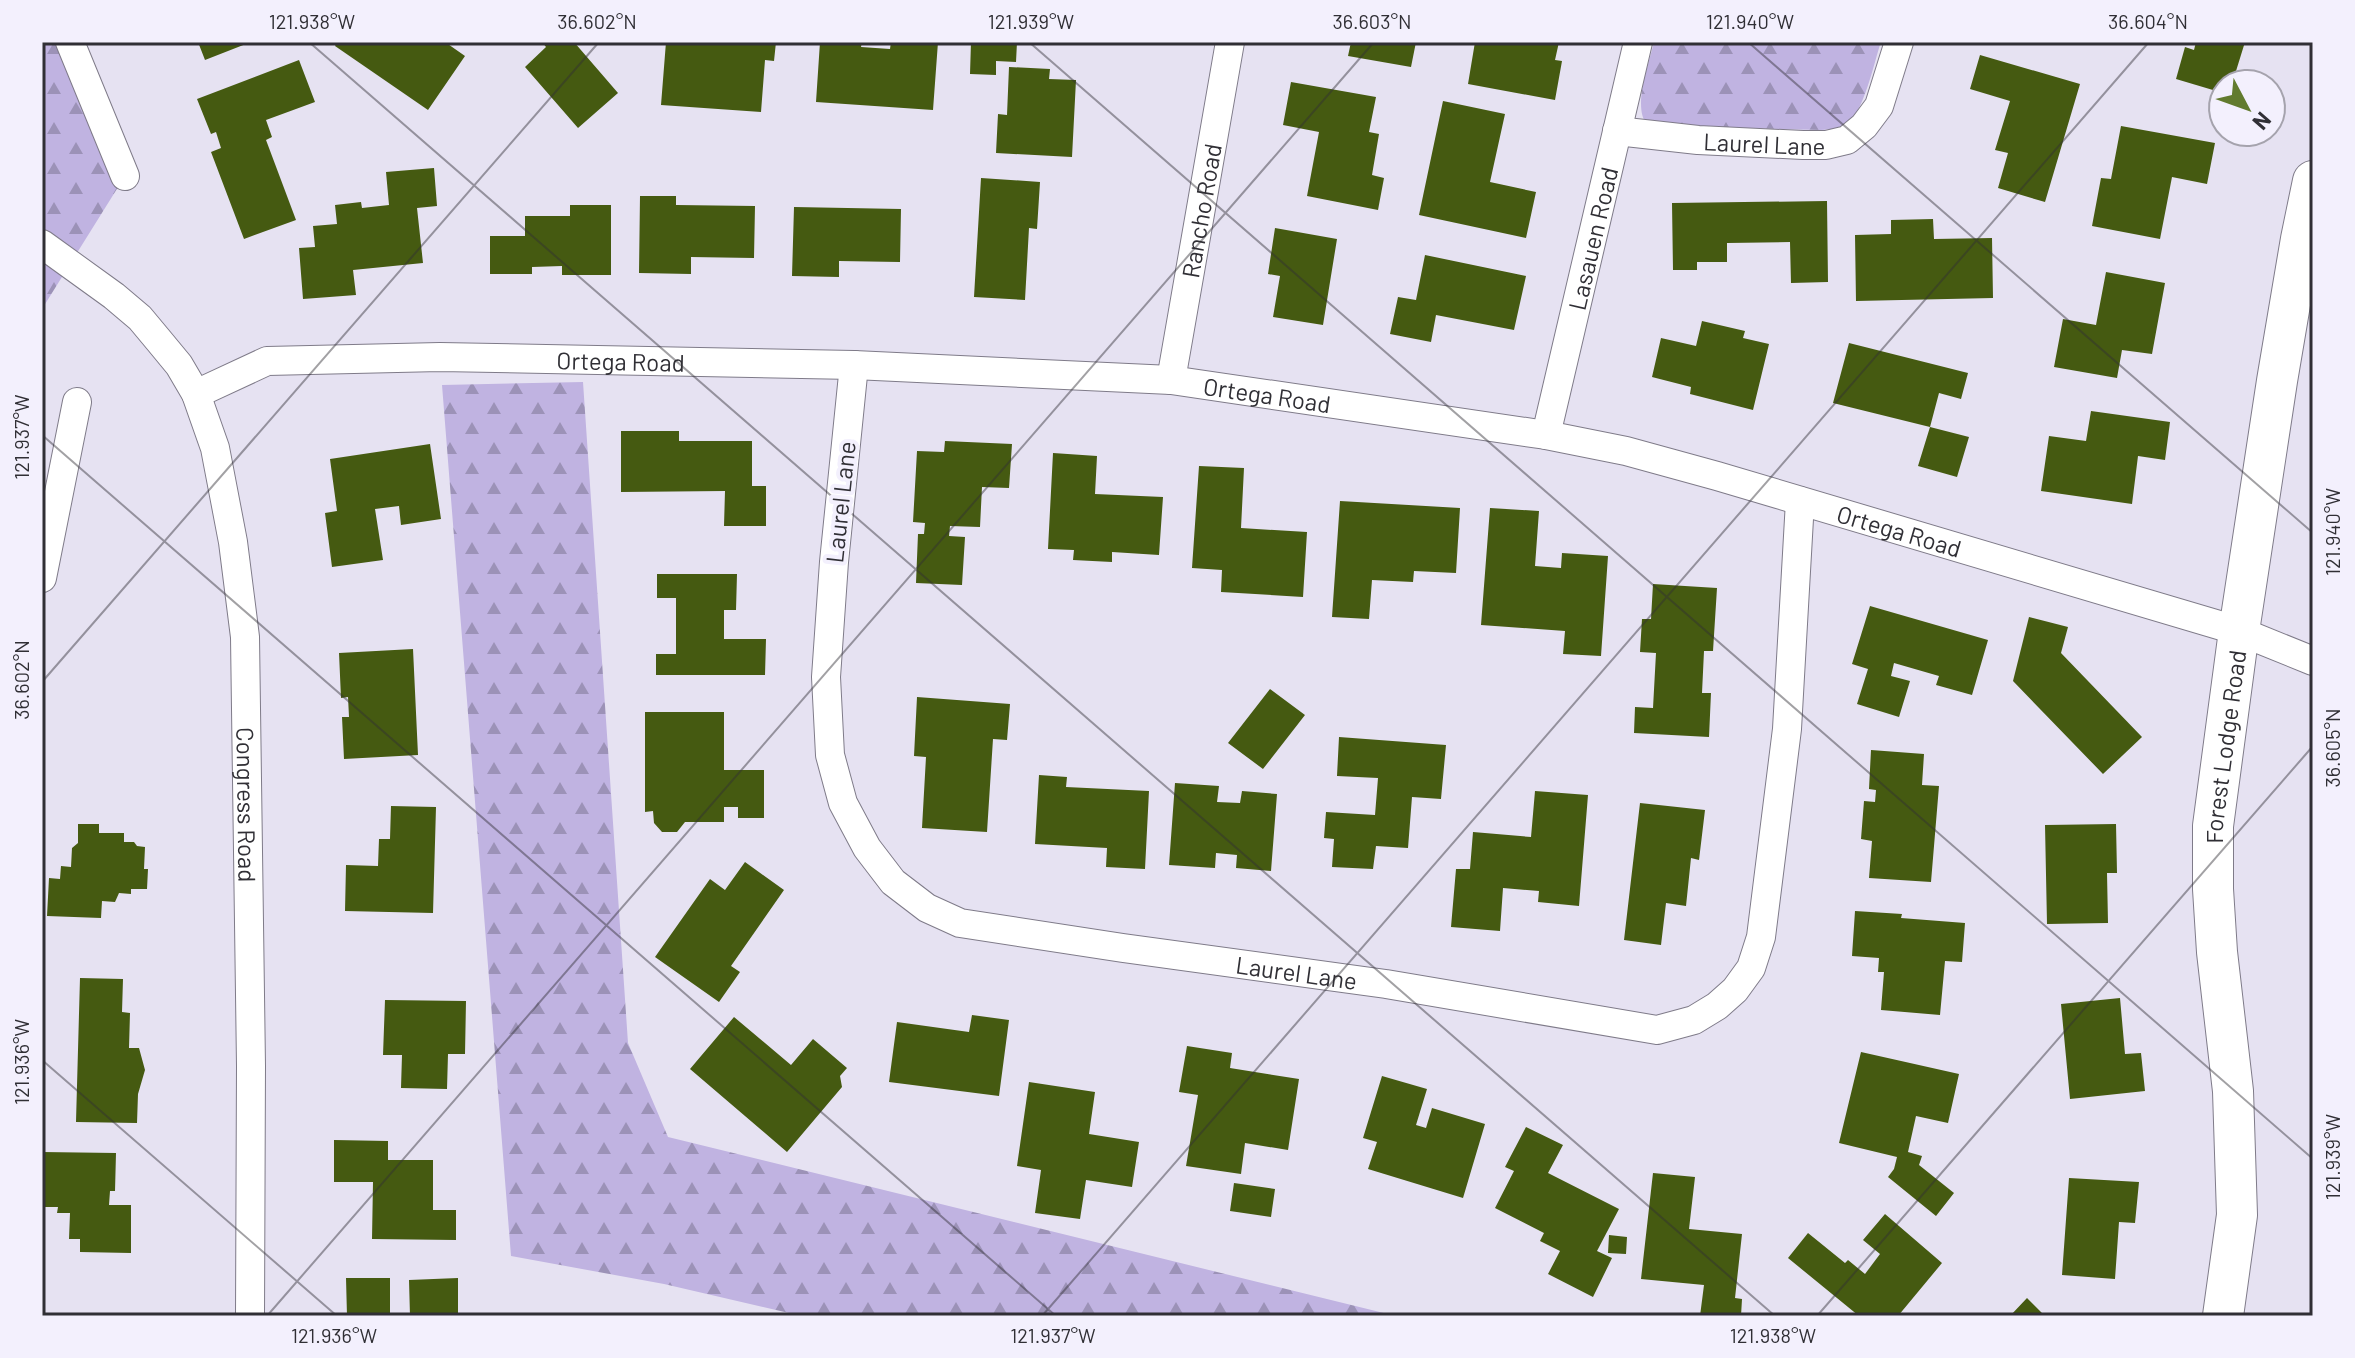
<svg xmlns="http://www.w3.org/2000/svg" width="2355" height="1358" viewBox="0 0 2355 1358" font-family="Barlow,sans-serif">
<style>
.forest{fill:url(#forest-firs)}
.building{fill:#455a11}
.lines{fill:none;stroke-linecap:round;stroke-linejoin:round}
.street-casing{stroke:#7f7b89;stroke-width:30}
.secondary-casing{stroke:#7f7b89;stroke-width:42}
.street{stroke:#fff;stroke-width:28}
.secondary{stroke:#fff;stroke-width:40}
.ticks{fill:none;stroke:#302f35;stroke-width:2;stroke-opacity:0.45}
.labels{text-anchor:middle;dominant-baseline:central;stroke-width:8;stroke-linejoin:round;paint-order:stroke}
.street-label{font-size:24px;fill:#302f35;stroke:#f3f0fd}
.neatline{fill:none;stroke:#302f35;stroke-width:3}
.ticks-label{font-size:20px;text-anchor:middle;fill:#302f35}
</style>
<defs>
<pattern id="forest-firs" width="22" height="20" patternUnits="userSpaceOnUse" patternTransform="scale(2)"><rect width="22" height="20" fill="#c0b3e1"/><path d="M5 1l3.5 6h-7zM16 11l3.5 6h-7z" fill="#9c92b7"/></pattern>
</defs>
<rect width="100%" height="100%" fill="#e6e2f2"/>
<path class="forest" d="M42,42H70L125,176L42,309Z
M1654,42H1881C1874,62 1864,113 1846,125C1840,129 1829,129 1821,130L1664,126L1646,123C1633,105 1649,64 1654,42Z
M583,382L628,1043L668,1137L1396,1316H802L664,1284L511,1256L442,385Z"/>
<path class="building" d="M198,42H251L205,60Z
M337,42H445L465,56L428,110L335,46Z
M542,42H574L618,93L578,128L525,67L546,47Z
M666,42L733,44V42H776L774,61L765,60L761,112L661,105Z
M820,42H862L861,47L890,49L891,42H938L933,110L816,102Z
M971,42H1017L1016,62L996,61V75L970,74Z
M1351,42H1416L1411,67L1348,56Z
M1475,42H1559L1555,60L1562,61L1555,100L1468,84Z
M2196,42H2245L2232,84H2223V93L2176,79L2185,47L2194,50Z
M1980,55L2080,84L2045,202L1998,188L2008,153L1995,150L2010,101L1970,89Z
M299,60L315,102L266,120L272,137L266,140L296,220L244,239L211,152L221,148L216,132L211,134L197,99Z
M1009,67L1050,69L1049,79L1076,80L1072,157L996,153L998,114L1007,115Z
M1291,82L1376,97L1369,132L1379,134L1372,175L1384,178L1378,210L1307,196L1319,132L1283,125Z
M1443,101L1505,114L1490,182L1536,192L1526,238L1419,215Z
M2121,126L2215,143L2207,184L2172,177L2160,239L2092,226L2101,178L2111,179Z
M434,168L437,206L417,208L423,263L353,270L356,295L303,299L299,248L315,247L313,226L337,224L335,205L361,202L362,208L389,205L386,172Z
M981,178L1040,182L1037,229L1029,228L1025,300L974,297Z
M640,196H676V205L755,206L754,258L691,257V274L639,273Z
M1827,201L1828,282L1791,283L1790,242L1727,243V262H1697V270H1673L1672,203Z
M570,205H611V275H562V266L532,267V274H490V236H525V216H570Z
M794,207L901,209L900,262L839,261V277L792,276Z
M1933,219L1934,239L1992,238L1993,298L1856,301L1855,235L1891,234V220Z
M1275,228L1337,239L1323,325L1273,317L1280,276L1268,274Z
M1425,255L1526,276L1514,330L1436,315L1431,342L1390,334L1398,297L1416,300Z
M2106,272L2165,283L2152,354L2122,350L2117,378L2054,367L2063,319L2096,325Z
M1702,321L1745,331L1743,338L1769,344L1753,410L1690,394L1691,387L1652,377L1661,338L1696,346Z
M1849,343L1968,373L1961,399L1939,393L1930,427L1833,403Z
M2091,411L2170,422L2165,460L2138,456L2132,504L2041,491L2049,436L2086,441Z
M1930,427L1969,437L1957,477L1918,466Z
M621,431H679V441H752V486H766V526H724L725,491L621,492Z
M945,441L1012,444L1009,488L982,487L980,527L950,526L949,536L965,537L962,585L916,583L918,534H924L925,523L913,522L917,451L944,452Z
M430,444L441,519L401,525L399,506L375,509L383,560L332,567L325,513L337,511L330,459Z
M1053,453L1097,456L1095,494L1163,497L1159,555L1112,552V562L1073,560L1074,550L1048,549Z
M1199,466L1244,468L1241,528L1307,532L1303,597L1221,592L1222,570L1192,568Z
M1340,501L1460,508L1456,573L1414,571L1413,582L1372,580L1369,619L1332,617Z
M1490,508L1539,511L1535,566L1561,568L1562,553L1608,556L1601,656L1563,654L1565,631L1481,625Z
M657,574H737L736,610H724V639H766L765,675H656V654H676V598H657Z
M1653,584L1717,588L1713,651H1704L1702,693H1711L1709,737L1634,733L1635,707L1653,708L1656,653L1640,652L1642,619H1651Z
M1870,606L1988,640L1972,695L1936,685L1939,676L1894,663L1891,676L1910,681L1899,717L1857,704L1868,669L1852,664Z
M2029,617L2068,627L2061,653L2142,737L2103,774L2013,681Z
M413,649L418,755L344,759L342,717H349L348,697L341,698L339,653Z
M1270,689L1305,715L1263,769L1228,743Z
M917,697L1010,704L1007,740L993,739L987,832L922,828L926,757L914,756Z
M645,712H724V770H764V818H738V807H724V822H685L677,832H662L654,823L653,811L645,812Z
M1339,737L1446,745L1441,799L1412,797L1408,848L1376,846L1373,869L1332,867L1334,839L1324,838L1326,812L1375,815L1378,778L1337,776Z
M1871,750L1924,754L1922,785L1939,786L1931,882L1869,878L1872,841L1861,839L1864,801L1875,802L1876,790L1869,789Z
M1039,775L1067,777L1066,787L1149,791L1145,869L1106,867L1107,848L1035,844Z
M1175,783L1219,786L1217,802L1240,803L1242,791L1277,794L1271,871L1236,868L1237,855L1216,853L1215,868L1169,865Z
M1535,791L1588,795L1579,906L1538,902L1539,891L1503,888L1500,931L1451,927L1456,869H1470L1473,832L1531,837Z
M1640,803L1705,810L1699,860L1691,858L1686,906L1666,903L1661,945L1624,940Z
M391,806L436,807L433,913L345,911L346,865L378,866L379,839H390Z
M78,824H99V833H124V842H134L137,846L145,847L144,869H148L147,889H131V894L119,893L115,902L102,901L101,918L47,916L49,878L60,879L61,866L71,867L72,848L78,843Z
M2116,824L2117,873H2107L2108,923L2047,924L2045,825Z
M745,862L784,890L731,966L740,972L719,1002L655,957L710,879L725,890Z
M1855,911L1902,914L1901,918L1965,923L1962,962L1945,961L1940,1015L1881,1010L1884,972H1878L1879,958L1852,956Z
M80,978L123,979L122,1012L130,1013L129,1048H139L145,1070L138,1094L137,1123L76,1122Z
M2120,998L2125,1054L2141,1053L2145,1091L2070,1099L2061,1004Z
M385,1000L466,1001L465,1054H448L447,1089L401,1088L402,1055H383Z
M972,1015L1009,1020L999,1096L889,1082L897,1022L969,1032Z
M734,1017L791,1065L813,1039L847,1068L840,1076L842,1087L787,1152L690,1069Z
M1187,1046L1232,1053L1230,1068L1299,1079L1288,1150L1245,1143L1241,1174L1186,1166L1198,1095L1179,1092Z
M1861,1052L1959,1074L1948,1123L1916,1116L1908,1152L1922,1156L1919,1165L1954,1193L1936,1216L1888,1177L1894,1169L1897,1157L1839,1143Z
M1382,1076L1427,1089L1416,1125L1426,1128L1432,1108L1485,1124L1463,1198L1368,1169L1377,1142L1363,1138Z
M1029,1082L1095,1092L1089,1134L1139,1142L1132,1187L1086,1180L1080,1219L1035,1213L1041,1170L1017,1166Z
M1526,1127L1563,1145L1548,1173L1619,1209L1597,1251L1612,1258L1593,1297L1548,1274L1560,1251L1540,1241L1544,1233L1495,1208L1514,1171L1505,1167Z
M334,1140L388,1141V1160H433V1210H456V1240L372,1239L373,1182H334Z
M42,1152L116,1153L115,1191H110L109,1205H131V1253L80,1252V1239H69L70,1213H57L58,1207H42Z
M1653,1173L1695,1177L1689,1229L1742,1234L1735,1298L1742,1299L1741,1316H1700L1704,1285L1641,1279Z
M2069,1178L2139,1182L2135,1223L2119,1222L2115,1279L2062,1275Z
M1234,1183L1275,1189L1271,1217L1230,1211Z
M1885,1214L1942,1263L1898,1316H1859L1788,1258L1808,1233L1845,1263L1848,1260L1865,1274L1880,1254L1863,1240Z
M1609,1235L1627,1237L1626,1254L1608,1253Z
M346,1278H390V1316H347Z
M458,1278V1316H410L409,1280Z
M2027,1298L2045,1316H2010Z"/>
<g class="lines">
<defs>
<g id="street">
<path d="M70,42L125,176"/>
<path id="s1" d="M1617,131L1698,140L1803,145H1826L1847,140L1864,126L1879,106L1899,42"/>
<path id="s2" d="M42,244L114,296L140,318L160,342L179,365L196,394L215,448L233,542L245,637L251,1066L250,1316"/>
<path id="s3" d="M854,365L834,562L826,677L830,755L843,803L867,848L893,882L927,908L960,923L1123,948L1386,984L1657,1030L1694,1020L1717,1006L1735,990L1751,968L1761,937L1787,729L1800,501"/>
<path id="s4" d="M1171,380L1230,42"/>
<path id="s5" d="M196,394L267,361L440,357L854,365L1171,380L1546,435L1626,451L1717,476L2239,631L2313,661"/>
<path id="s6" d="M1546,435L1638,42"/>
<path d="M42,578L77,402"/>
</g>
<g id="secondary">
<path id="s7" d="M2223,1316L2237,1215L2233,1091L2217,952L2213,889V826L2239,631L2277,381L2301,239L2313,181"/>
</g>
</defs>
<use href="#street" class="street-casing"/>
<use href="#secondary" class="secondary-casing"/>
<use href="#street" class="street"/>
<use href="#secondary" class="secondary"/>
</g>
<path class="ticks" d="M309,42L1775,1316M1029,42L2313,1159M1748,42L2313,533M42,435L1056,1316M42,682L599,42M42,1060L337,1316M267,1316L1374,42M1042,1316L2149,42M1817,1316L2313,746"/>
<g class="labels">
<g class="street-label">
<text stroke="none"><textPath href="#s1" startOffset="148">Laurel Lane</textPath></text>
<text stroke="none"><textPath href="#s4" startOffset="172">Rancho Road</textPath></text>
<text stroke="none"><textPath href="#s6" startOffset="202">Lasauen Road</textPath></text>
<text stroke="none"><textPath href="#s5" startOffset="432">Ortega Road</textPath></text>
<text stroke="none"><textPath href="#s5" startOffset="1080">Ortega Road</textPath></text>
<text transform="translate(840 502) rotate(-84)">Laurel Lane</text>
<text stroke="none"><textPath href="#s5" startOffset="1728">Ortega Road</textPath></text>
<text stroke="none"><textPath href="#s7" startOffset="572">Forest Lodge Road</textPath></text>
<text stroke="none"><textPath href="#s2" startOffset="634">Congress Road</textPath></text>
<text stroke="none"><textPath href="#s3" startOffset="954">Laurel Lane</textPath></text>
</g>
</g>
<rect width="2355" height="1358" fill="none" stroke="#f3f0fd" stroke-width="88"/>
<g transform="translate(2247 108) rotate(131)"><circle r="38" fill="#f3f0fd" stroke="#a5a3ad" stroke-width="2"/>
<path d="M0-6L14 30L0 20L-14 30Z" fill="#627b2e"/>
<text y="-12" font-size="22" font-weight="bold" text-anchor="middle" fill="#302f35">N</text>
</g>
<rect x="44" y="44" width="2267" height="1270" class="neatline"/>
<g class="ticks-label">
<text x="312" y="29">121.938°W</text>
<text x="597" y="29">36.602°N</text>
<text x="1031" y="29">121.939°W</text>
<text x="1372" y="29">36.603°N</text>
<text x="1750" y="29">121.940°W</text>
<text x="2148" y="29">36.604°N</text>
<text transform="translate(22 437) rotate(-90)" y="7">121.937°W</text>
<text transform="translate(2333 532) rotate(-90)" y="7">121.940°W</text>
<text transform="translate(22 680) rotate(-90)" y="7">36.602°N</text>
<text transform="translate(2333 748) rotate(-90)" y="7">36.605°N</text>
<text transform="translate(22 1062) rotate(-90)" y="7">121.936°W</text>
<text transform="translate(2333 1157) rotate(-90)" y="7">121.939°W</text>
<text x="334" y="1343">121.936°W</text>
<text x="1053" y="1343">121.937°W</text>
<text x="1773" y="1343">121.938°W</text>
</g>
</svg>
